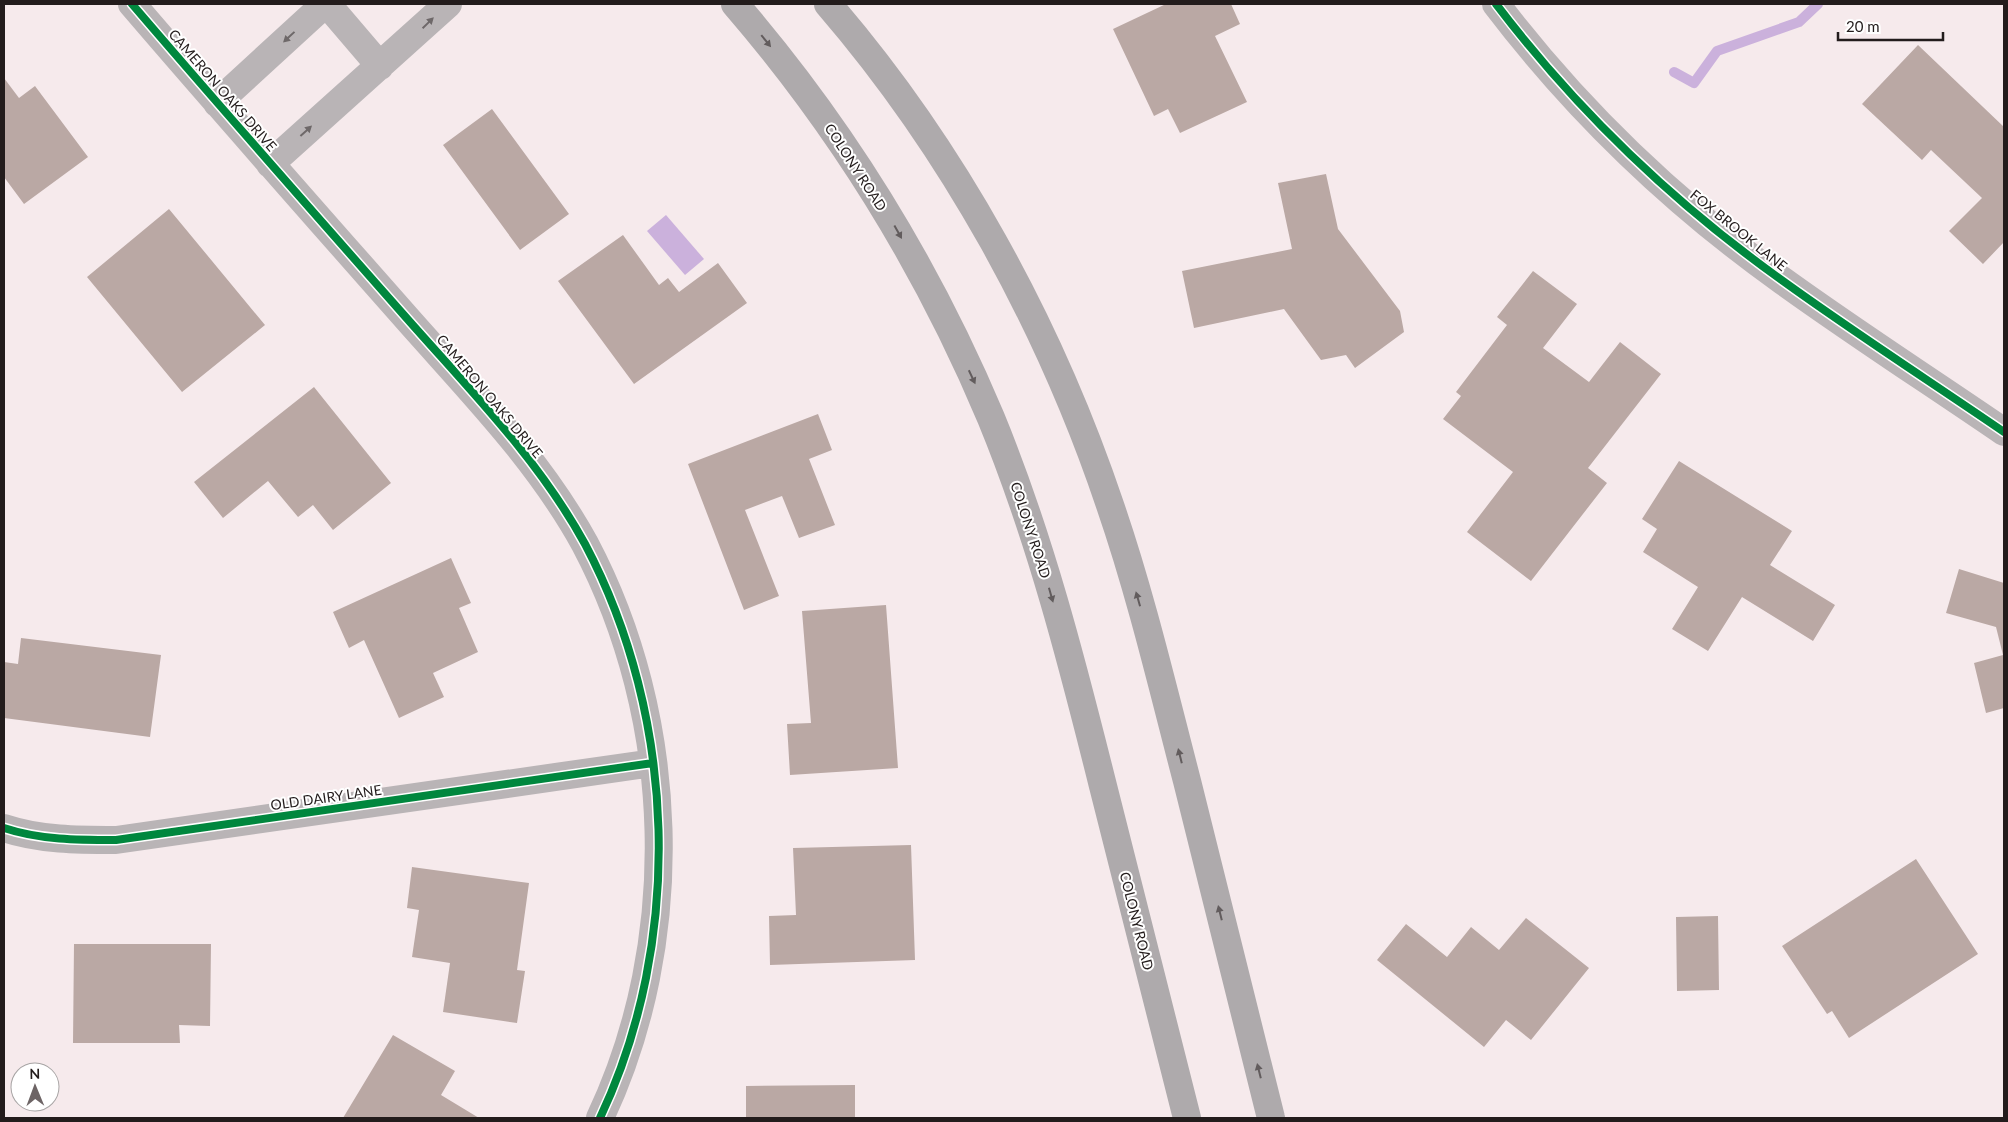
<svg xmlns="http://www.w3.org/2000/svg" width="2008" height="1122" viewBox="0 0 2008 1122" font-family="Lato,sans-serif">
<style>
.water{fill:#cbb1dc}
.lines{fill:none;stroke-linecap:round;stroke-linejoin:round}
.stream{stroke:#cbb1dc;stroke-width:10}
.building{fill:#baa8a4}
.street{stroke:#b9b4b6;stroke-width:28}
.secondary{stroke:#aeaaac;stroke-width:28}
.cycleway-casing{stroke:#fff;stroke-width:11}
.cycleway{stroke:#00873e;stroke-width:8}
.oneway{fill:#6e6869}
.oneway2{fill:#625c5d}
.labels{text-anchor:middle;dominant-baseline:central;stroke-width:4;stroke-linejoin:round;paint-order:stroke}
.street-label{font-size:14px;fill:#231c1c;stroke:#fff}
</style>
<rect width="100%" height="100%" fill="#f6eaec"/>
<path class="water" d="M666,215L704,259L685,275L647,231Z"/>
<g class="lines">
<path class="stream" d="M1674,72L1694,83L1717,51L1799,22L1818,4"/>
</g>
<path class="building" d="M1166,4H1231L1240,24L1215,36L1247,102L1180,133L1168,109L1154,116L1113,29Z
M1918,45L2004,127V242L1983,264L1949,231L1982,198L1931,150L1922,160L1862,104Z
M4,78L19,98L35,86L88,157L24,204L4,177Z
M492,109L569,214L520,250L443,145Z
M1326,174L1338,229L1400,311L1404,332L1355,368L1346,355L1321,360L1284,309L1194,328L1182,271L1292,249L1278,183Z
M169,209L265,325L182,392L87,277Z
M623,235L659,285L668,278L679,292L718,263L747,303L634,384L558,281Z
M1533,271L1577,304L1543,348L1589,382L1620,342L1661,374L1588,468L1607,483L1531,581L1467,532L1513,472L1443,419L1461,396L1456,392L1507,325L1497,317Z
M314,387L391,483L333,530L313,505L298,517L268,481L223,518L194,482Z
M818,414L832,450L809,459L835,525L799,538L782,496L745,510L779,596L744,610L688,464Z
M1679,461L1792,531L1770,565L1835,605L1813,641L1742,597L1708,651L1672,629L1698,587L1643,552L1657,529L1642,519Z
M451,558L471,603L459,608L478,652L433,673L444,697L399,718L364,640L349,648L333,612Z
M1959,569L2004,583V708L1986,713L1974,663L2003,655L1996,627L1946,613Z
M886,605L898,768L790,775L787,724L811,723L802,611Z
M21,638L161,655L150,737L4,718V662L18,664Z
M911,845L915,960L770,965L769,916L796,915L793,848Z
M1916,859L1978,954L1849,1038L1832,1011L1827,1014L1782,946Z
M412,867L529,883L517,970L525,971L517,1023L443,1012L450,963L412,957L419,910L407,908Z
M1718,916L1719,990L1677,991L1676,917Z
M1526,918L1589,968L1531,1040L1506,1020L1484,1047L1377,960L1406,924L1447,957L1471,927L1499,950Z
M74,944H211L210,1026L179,1025L180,1043H73Z
M393,1035L455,1071L441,1095L479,1118H343Z
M855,1085V1118H746V1086Z"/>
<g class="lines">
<path class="street" d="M132,4C221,108 312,211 403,314C467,387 538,458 585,544C677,718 684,940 600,1118
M327,4L380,66
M1496,4C1576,109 1675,204 1783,281C1855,333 1931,382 2004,432
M217,103L325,4
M270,164L448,4
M4,828C40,840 78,840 116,840L653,763"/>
<path class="secondary" d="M735,4C841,127 928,268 991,418C1040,537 1072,662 1103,786C1131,897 1159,1008 1187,1118
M828,4C953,149 1049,324 1110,505C1141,595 1163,689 1187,781C1215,894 1243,1006 1271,1118"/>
<defs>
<path id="cycleway" d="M132,4C221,108 312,211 403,314C467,387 538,458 585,544C677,718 684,940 600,1118
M1496,4C1576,109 1675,204 1783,281C1855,333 1931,382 2004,432
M4,828C40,840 78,840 116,840L653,763"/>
</defs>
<use href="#cycleway" class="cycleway-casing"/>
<use href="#cycleway" class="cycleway"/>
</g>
<defs><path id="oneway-solid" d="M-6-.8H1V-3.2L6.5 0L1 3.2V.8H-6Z" transform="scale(1.25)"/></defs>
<g class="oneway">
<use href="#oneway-solid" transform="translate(428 23) rotate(-44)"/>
<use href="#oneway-solid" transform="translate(289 37) rotate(137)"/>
<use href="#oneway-solid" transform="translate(306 131) rotate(-42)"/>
</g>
<g class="oneway2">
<use href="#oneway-solid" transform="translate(766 41) rotate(51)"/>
<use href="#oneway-solid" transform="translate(898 232) rotate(61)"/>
<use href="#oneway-solid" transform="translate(972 377) rotate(65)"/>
<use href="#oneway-solid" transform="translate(1051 595) rotate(74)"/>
<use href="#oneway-solid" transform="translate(1138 599) rotate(-106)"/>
<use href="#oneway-solid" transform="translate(1180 756) rotate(-104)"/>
<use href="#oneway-solid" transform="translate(1220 913) rotate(-104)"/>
<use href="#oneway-solid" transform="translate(1259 1071) rotate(-104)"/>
</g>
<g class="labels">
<g class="street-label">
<text transform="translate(223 90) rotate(49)">CAMERON OAKS DRIVE</text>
<text transform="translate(856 167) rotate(57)">COLONY ROAD</text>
<text transform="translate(1739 230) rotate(39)">FOX BROOK LANE</text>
<text transform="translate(490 396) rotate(50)">CAMERON OAKS DRIVE</text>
<text transform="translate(1031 530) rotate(72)">COLONY ROAD</text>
<text transform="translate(326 797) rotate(-8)">OLD DAIRY LANE</text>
<text transform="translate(1137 921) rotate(76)">COLONY ROAD</text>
</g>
</g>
<rect width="2008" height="1122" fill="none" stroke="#231c1c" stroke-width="10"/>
<g transform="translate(35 1087) rotate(359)"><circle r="24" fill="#ffffff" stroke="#a7a4a4"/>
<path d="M0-4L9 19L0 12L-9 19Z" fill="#6d6465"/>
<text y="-8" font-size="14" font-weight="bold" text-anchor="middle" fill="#231c1c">N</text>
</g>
<path d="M1838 32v8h105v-8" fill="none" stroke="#231c1c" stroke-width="2.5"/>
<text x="1846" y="32" font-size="15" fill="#231c1c" stroke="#ffffff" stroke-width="4" paint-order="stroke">20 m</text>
</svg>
